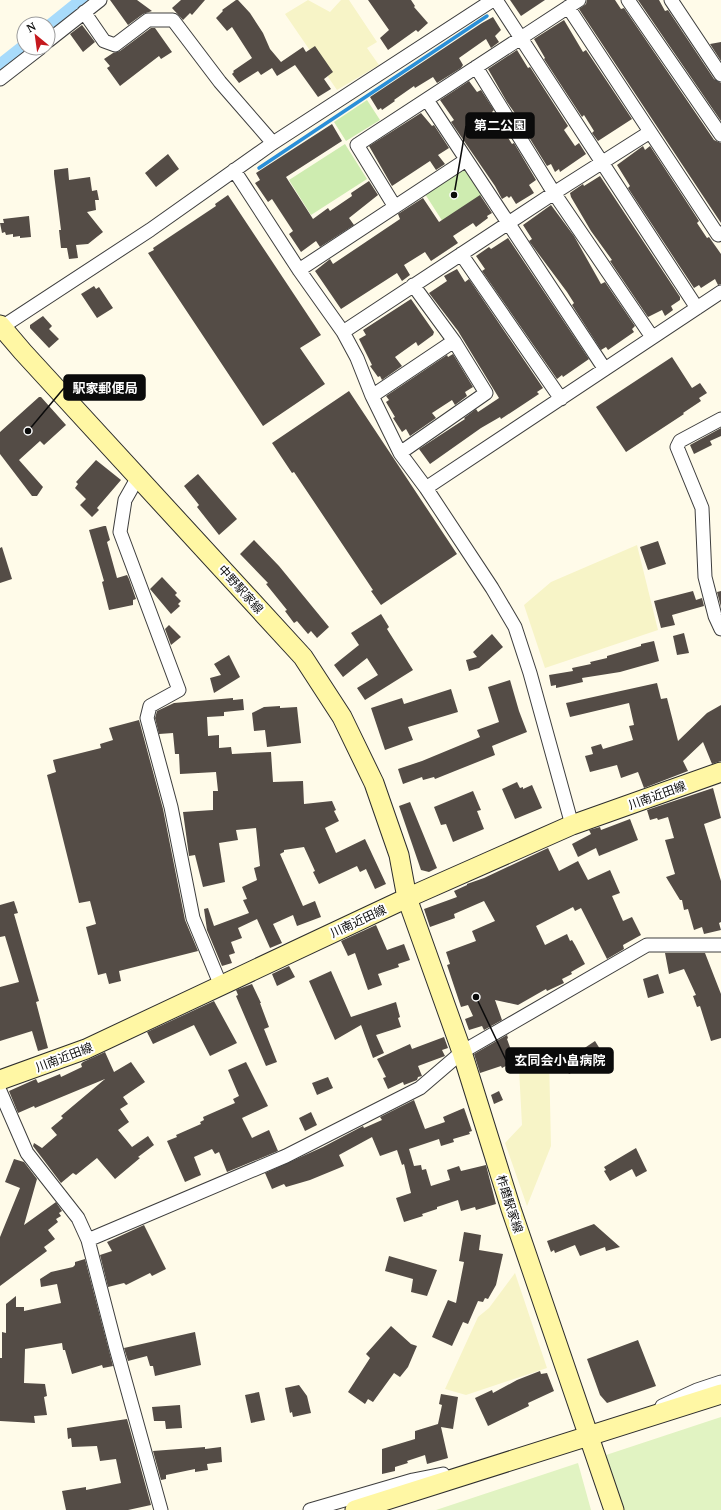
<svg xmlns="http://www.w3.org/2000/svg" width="721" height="1510" viewBox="0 0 721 1510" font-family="'PT Serif','Noto Sans JP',serif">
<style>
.farmland{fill:#f7f4c7}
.green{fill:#ceecb0}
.pitch{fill:#e1f3c2}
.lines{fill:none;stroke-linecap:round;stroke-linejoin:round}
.stream{stroke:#2a8fd8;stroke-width:3.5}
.river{stroke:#a8dbfb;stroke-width:22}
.building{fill:#544c46}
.street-casing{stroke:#3e3e3e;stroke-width:15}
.secondary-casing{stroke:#2d2d2d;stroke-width:21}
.street{stroke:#fff;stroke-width:13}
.secondary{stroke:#fff7a4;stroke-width:19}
.labels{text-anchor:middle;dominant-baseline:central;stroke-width:4;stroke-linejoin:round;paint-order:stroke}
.street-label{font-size:12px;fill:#0b0b0b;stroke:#fff}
.leader{fill:none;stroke:#0b0b0b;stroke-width:1.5}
.callout-dot{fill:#0b0b0b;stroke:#fff;stroke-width:1.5}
.callout{fill:#0b0b0b;stroke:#0b0b0b;stroke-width:1.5}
.callout-label{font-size:13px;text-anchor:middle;font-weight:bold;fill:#fff}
</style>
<rect width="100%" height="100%" fill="#fffbe9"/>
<path class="farmland" d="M308,0L330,12L341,0H349L377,42L367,48L379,65L337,90L285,14Z
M637,545L658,630L545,668L524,605L551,582Z
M549,1056L551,1146L527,1206L505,1143L522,1125L519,1069Z
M515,1273L547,1368L466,1395L445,1389L478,1317L489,1308Z"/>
<path class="green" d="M367,100L380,120L346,141L334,122Z
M345,144L367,179L311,215L289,180Z
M465,168L483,195L443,222L425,194Z"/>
<path class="pitch" d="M721,1417V1510H624L606,1455Z
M578,1463L591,1510H436Z"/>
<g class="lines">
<path class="stream" d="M259,168L487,16"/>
<path class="river" d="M48,33L89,0
M0,71L29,48"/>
</g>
<path class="building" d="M110,0H137L152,11L143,14L128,25Z
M181,0H205L192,15L190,13L183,20L172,8Z
M236,0H238L250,13L263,33L270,49L281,62L303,47L306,52L315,46L333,72L324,79L331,89L318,97L295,65L277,76L272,68L261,75L258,71L239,83L232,74L234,72L233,71L252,58L232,27L227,31L216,18L223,11L222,10Z
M368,0H411L415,6L414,7L428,23L418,32L416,30L388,50L380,38L389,30Z
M510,0H545L521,16Z
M587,0H615L621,9L624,8L714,140L721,143V223L579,9L586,4Z
M638,0H659L665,11L668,10L714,79L721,83V121Z
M493,17L501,30L495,36L499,42L491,48L486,39L459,58L463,65L461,68L437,83L433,77L415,88L414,86L394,100L395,101L382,110L381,108L378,110L370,97L482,23Z
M564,20L583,52L586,50L632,119L598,141L592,133L594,131L584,115L582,117L544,59L545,58L534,39Z
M82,25L95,42L83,52L70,34Z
M151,28H155L172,52L161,59L159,56L120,86L107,68L110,66L104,59L113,53L120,51Z
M721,42V61L710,44Z
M517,50L528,68L530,67L568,126L564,130L575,146L579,143L586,154L560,172L559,169L555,172L551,164L547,166L527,134L529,133L507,102L488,69Z
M469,81L477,92L481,90L494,110L492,112L493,114L512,144L514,143L536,180L529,185L534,193L516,204L511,196L509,198L507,196L502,199L495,186L451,122L454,120L440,100Z
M421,113L432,126L434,125L449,148L438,155L445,164L436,170L430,161L392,186L369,146Z
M332,124L342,141L286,177L313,219L328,208L330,211L352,196L351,193L369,181L378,195L349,218L354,225L320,247L316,241L301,252L289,234L293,231L272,199L268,202L255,183L260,180L256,173Z
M643,146L645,150L650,146L699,221L697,223L707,238L709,237L721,254V284L718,285L715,279L701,288L699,285L694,288L628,188L630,186L617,165Z
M168,154L179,169L156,187L145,173Z
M68,168L69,180L90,177L92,191L97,190L99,200H95L96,210L87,212L103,232L88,244L76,245L78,258L69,259L67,248H61L59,230H61L54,174V170Z
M600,176L680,297V300L671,306L673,310L665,316L662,310L648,317L610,261L612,260L591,231L571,197L570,193L583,184L584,186Z
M228,195L321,335L300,348L325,384L263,426L148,253L154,250L153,248L216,206L215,204Z
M480,195L492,213L487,216L488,218L476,227L473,223L453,236L458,243L431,261L425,252L404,265L410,275L402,281L397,273L341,309L315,271L330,259L333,264L400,219L398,214L423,198L439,222Z
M551,205L574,236L601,284L605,282L635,326L632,329L634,332L608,350L606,347L601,350L572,305L574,303L567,292L529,241L532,239L523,225Z
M29,216L31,237L20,238V236L13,237V234L6,235L5,232L2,233L0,223H4L3,219Z
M508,238L589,359L563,377L562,375L557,379L482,271L485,269L476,256L489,247L491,249Z
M457,269L465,282L469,279L543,388L537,392L539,394L501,419L500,417L481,428L430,464L419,449L465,419L464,418L476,409L478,412L499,398L458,331L429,293L447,281L444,276Z
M94,286L96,289L99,287L113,308L97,318L81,294Z
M411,299L434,332L433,335L418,346L416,342L395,357L402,366L382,380L380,376L378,377L370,366L372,365L359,339L366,335L363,330Z
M43,316L52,326L49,329L59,339L49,348L30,328V325Z
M453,354L473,387L465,392L467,396L455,405L452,400L432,413L436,418L410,436L406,429L402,432L393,418L395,417L386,402L389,400L386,396L447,355L448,357Z
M672,357L692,388L700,383L707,393L699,398L701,401L683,413L684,414L626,452L596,407Z
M349,391L457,554L381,605L371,591L373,590L294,472L292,473L272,443Z
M39,397H41L66,425L44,445L40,441L19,460L43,487L37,496H32L0,454V432Z
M721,428V436L710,441L712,445L694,454L690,445Z
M96,460L121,480L97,508L99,510L92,517L80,505L86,499L75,488L78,484L76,482Z
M198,474L237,519L219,535L197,507L199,505L184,486Z
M104,526H106L110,540L107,542L117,578L127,575L129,579L136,599L133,600V605L109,610L102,582L104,581L89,530Z
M254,540L279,566L329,627L317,638L311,631L308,634L297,621L294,623L285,611L287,610L266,584L268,583L240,554Z
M658,541L666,564L648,570L640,547Z
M2,547L12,579L0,583V548Z
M162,577L177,593L175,595L181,601L178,604L180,606L171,614L150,589Z
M693,591L696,600L702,598L704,606L672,615L675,625L661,628L654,601Z
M721,591V607L717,592Z
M381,614L389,627L387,629L413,670L365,700L357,688L378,675L367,658L343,677L334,665L359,645L351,633Z
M169,625L181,637L171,645L165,629Z
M684,633L689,653L677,655L673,636Z
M492,634L503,647L479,668L469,671L466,660L477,657L473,652Z
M654,641L659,661L620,672L582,678L583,682L556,688V685L551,686L549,675L573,671L572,668L591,664L590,662L607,658V656L641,646V644Z
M229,655L240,677L214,693L210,678L221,675L214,664Z
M510,680L519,711L527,732L492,746L495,755L435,779L434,777L423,780L422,777L403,784L398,769L422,761L480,737L477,730L499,722L488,687Z
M657,683L661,699L667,698L678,741L707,713L721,705V761L712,764L703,742L683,761L688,771L644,788L638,772L621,778L617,765L590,772L585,756L593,754L591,747L601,744L603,749L633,740L629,726L634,725L629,703L570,717L566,703Z
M451,689L458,712L408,727L413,740L385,750L371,708L402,698L404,704Z
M233,698V700L243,699L244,710L224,712V716L207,717L208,736L219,735V748L231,747L232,754L271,752L273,782L303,781L304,804L332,801L336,810L334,811L339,821L325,828L336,853L365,839L386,884L375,889L366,869L360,872L357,866L319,884L313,872L315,871L304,847L284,850V852L280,854L303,906L315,901L321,917L297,926L293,915L273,924L282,943L270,948L257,919L238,928L242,938L231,942L235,953L229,955L232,963L222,966L207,930L204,909L208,908L214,926L249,913L243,900L247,899L242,887L257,880L254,868L260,866L256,828L236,830L238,840L219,843L225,882L203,887L195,855L189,856L183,812L213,810V791H218L216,772L180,774L179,754H175L173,733L159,734L155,718L157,711L174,703Z
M280,706V708L297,707L301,743L267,747L265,730L254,731L252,713L264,707Z
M139,720L163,809L185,920L198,951L119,971L121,981L109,984L106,973L98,975L86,927L96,924L90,901L79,903L47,775L56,772L53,760L101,748L100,744L113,740L109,728Z
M517,782L520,788L523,787V789L532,785L542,808L515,819L502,789Z
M713,788L721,818L704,824L721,881V922L719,923L721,930L704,934L702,927L694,930L688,909L684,910L682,900H680L666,877L675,874L665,840L674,838L668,817L658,820L657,818L650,820L647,810Z
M473,791L481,810L477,811L484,829L453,842L446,824L441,825L434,807Z
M410,802L437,868L429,872L421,870L399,806Z
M630,819L638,840L599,856L596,848L578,857L572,844L591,834L589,830L600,827L601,830Z
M548,848L559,871L578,861L588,880L610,870L620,893L612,896L623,921L632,917L641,935L623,945L624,949L607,959L581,908L575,911L573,907L536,926L545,945L567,934L570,941L572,940L575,945L585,964L571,972L572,974L562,979L564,983L547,991L546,989L518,1005L495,1000L502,1020L484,1030L482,1026L469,1030L465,1019L473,1016L468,1005L461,1007L447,965L450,964L446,952L476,941L472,931L495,921L484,901L454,914L455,918L430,927L424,909L457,897L454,891L467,885V884L484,878Z
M14,901L18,913L14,914L39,1001L36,1002L48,1048L38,1051L32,1031L0,1041V987L19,982L5,936L0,937V905Z
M376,925L387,950L404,944L410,960L398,964L399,967L378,974L382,985L368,990L355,953L348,956L341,941Z
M665,953H705L721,994V1038L711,1041L700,1006L697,1007L693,996L696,995L684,969L669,974Z
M289,966L295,977L277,986L272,974Z
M331,971L351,1017L396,1002L400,1017L398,1018L401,1027L376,1035L384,1053L373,1058L361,1025L335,1040L309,981Z
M658,974L664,993L648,998L643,979Z
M252,984L261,1003H260L269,1027L264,1029L277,1062L266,1066L236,996L238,995L236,990Z
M214,1001L237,1043L210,1056L194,1025L153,1044L147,1032Z
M507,1035L508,1038L507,1039L515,1061L502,1068L501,1066L480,1073L474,1054Z
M444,1037L448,1048L442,1050L445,1056L418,1066L422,1076L418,1077L417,1080L404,1085L403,1082L388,1089L383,1078L386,1077L377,1059L410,1044L412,1049Z
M595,1041L600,1049L582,1062L584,1066L569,1074L566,1069L564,1071L558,1061L579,1049L580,1051Z
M105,1052L114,1072L131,1062L145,1082L123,1097L128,1104L120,1109L129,1122L118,1130L132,1147L148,1136L154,1145L138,1157L140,1158L115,1179L97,1158L76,1175L73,1173L61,1183L33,1146L34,1143L42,1148L57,1135L51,1128L63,1118L61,1116L105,1079L35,1108L34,1106L18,1113L9,1091L36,1079L38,1083L60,1074L61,1077L82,1067L81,1064L83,1062Z
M246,1062L268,1106L242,1118L252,1138L269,1130L278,1151L227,1172L219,1152L215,1154L212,1149L194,1157L201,1175L185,1182L167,1141L177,1137L176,1135L201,1124L200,1122L204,1120L203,1117L235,1103L233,1099L239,1096L228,1070Z
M328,1077L333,1088L317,1095L312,1083Z
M499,1091L503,1100L494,1104L491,1095Z
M414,1100L425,1129L445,1122L443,1117L464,1108L472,1131L469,1132L470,1134L453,1139L454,1142L441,1146L439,1139L409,1149L414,1166L421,1165L422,1170L426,1169L431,1186L450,1180L447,1170L459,1166L461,1171L486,1165L496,1204L476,1210L475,1207L461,1211L458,1200L437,1207V1209L422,1214L423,1216L404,1222L396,1198L411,1193L404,1164L402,1165L397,1150L380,1156L372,1137L339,1155L344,1166L310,1180L286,1187L284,1184L272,1189L265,1173L323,1147L363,1126L364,1128L382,1120L380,1117Z
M311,1112L317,1125L305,1131L299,1118Z
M636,1148L647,1171L636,1177L632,1169L610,1181L604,1171L606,1170L604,1167Z
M14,1159L24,1162L37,1179L24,1225L56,1202L62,1211L59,1213L61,1216L56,1219L58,1222L48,1230L55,1239L44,1247L47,1251L0,1286V1237L20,1188L5,1182Z
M594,1224L620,1247L606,1251L605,1247L580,1256L575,1245L555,1253L554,1250L551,1252L547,1241Z
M144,1225L166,1269L152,1276L150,1273L126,1285L124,1283L108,1287L100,1255L112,1251L107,1242Z
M464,1232L481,1235L479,1250L503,1254L496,1285L488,1299L485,1298L483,1302L478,1301L468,1324L463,1322L452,1346L432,1337L448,1300L456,1303L464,1262L459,1261Z
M389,1256L437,1270L427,1296L411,1292L413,1279L385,1271Z
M85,1259L113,1366L103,1368L102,1365L72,1374L65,1350H63L62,1343L25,1349L24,1383L45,1384L47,1396L44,1397L47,1415L34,1416L35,1423L0,1421V1358H2V1332L6,1333V1304L16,1296V1307H24V1311L61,1303L57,1284L41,1287L40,1279L51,1272L73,1267L75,1265V1262Z
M391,1326L411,1344L417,1346L408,1367L400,1377L394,1373L373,1402L368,1399L365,1404L348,1392L370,1358L366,1354Z
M195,1332L201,1365L155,1376L153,1366H150L147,1356L128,1361L124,1348Z
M638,1340L656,1386L607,1403L600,1395L587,1359Z
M540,1371L541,1374L547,1373L554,1391L528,1403L529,1406L488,1426L475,1398L492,1390L493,1393L517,1380Z
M299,1385L307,1396L311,1413L293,1417L292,1412L290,1413L285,1388Z
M259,1392L265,1420L251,1423L245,1395Z
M441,1394L458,1397L453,1429L441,1427L448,1458L427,1464L425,1455L407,1461L408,1463L395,1467V1471L382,1474V1449L415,1439V1431L438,1424L442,1405L439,1404Z
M180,1405L182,1428L166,1429L165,1421H154L152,1407Z
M127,1419L151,1505L128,1510H66L62,1491L86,1487V1490L121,1483L116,1459L100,1461L97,1446L72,1447L71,1438L68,1439L67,1428Z
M205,1447V1449L221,1447L222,1462L207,1464L208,1470L195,1472V1469L166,1475V1479L161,1480L153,1451Z"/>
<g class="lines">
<defs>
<path id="street" d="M496,0L697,308
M628,0L721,135
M671,0L721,75
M568,7L718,235L721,233
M84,12L104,41L115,45L148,20H173L220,82L273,143
M48,41L100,0
M476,67L554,193L652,337
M0,79L40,48
M427,100L604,368
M234,170L299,270L343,332L357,358L372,396L400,453L426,488L492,588L515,627L530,673L572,825
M395,207L357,145L579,0
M461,254L561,399
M299,270L466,160
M2,327L150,230L273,143L493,0
M343,332L554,193L650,132
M372,396L454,341
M721,419L680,441L677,447L702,508L705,577L715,616L721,629
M400,453L486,393L454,341L413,285
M138,477L125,500L120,532L179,690L150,706L147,718L171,807L193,918L221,986
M426,488L721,292
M0,1091L27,1153L78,1218L88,1240L116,1348L161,1510
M88,1240L286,1156L420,1088L462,1052L647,945H721
M662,1406L697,1390L721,1382
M310,1510L413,1480L443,1474"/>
<path id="secondary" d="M0,325L23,352L303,657L342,717L374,783L399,855L407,898L462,1052L511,1209L614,1510
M0,1080L86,1049L407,898L572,825L721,772
M355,1510L721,1394"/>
</defs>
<use href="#street" class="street-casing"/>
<use href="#secondary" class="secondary-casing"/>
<use href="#street" class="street"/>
<use href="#secondary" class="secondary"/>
</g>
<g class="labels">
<g class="street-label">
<text transform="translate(241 589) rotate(48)">中野駅家線</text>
<text transform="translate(657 795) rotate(-20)">川南近田線</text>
<text transform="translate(358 921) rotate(-25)">川南近田線</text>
<text transform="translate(64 1057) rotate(-21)">川南近田線</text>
<text transform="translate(510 1204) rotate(72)">柞磨駅家線</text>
</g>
</g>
<path class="leader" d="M454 195L466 126M28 431L64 388M476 997L506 1060"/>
<g class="callout-dot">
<circle cx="454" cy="195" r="4"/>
<circle cx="28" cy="431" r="4"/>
<circle cx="476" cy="997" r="4"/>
</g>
<g class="callout">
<rect x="466" y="113" width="68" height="25" rx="4"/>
<rect x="64" y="375" width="81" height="25" rx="4"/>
<rect x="506" y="1048" width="107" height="25" rx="4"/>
</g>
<g class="callout-label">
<text x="500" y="130">第二公園</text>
<text x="105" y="393">駅家郵便局</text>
<text x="560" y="1065">玄同会小畠病院</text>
</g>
<g transform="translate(36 36) rotate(331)"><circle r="19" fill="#ffffff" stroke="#9d9d9d"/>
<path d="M0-3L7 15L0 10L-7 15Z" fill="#c5191e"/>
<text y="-6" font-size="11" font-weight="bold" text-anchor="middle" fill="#0b0b0b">N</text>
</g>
</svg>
